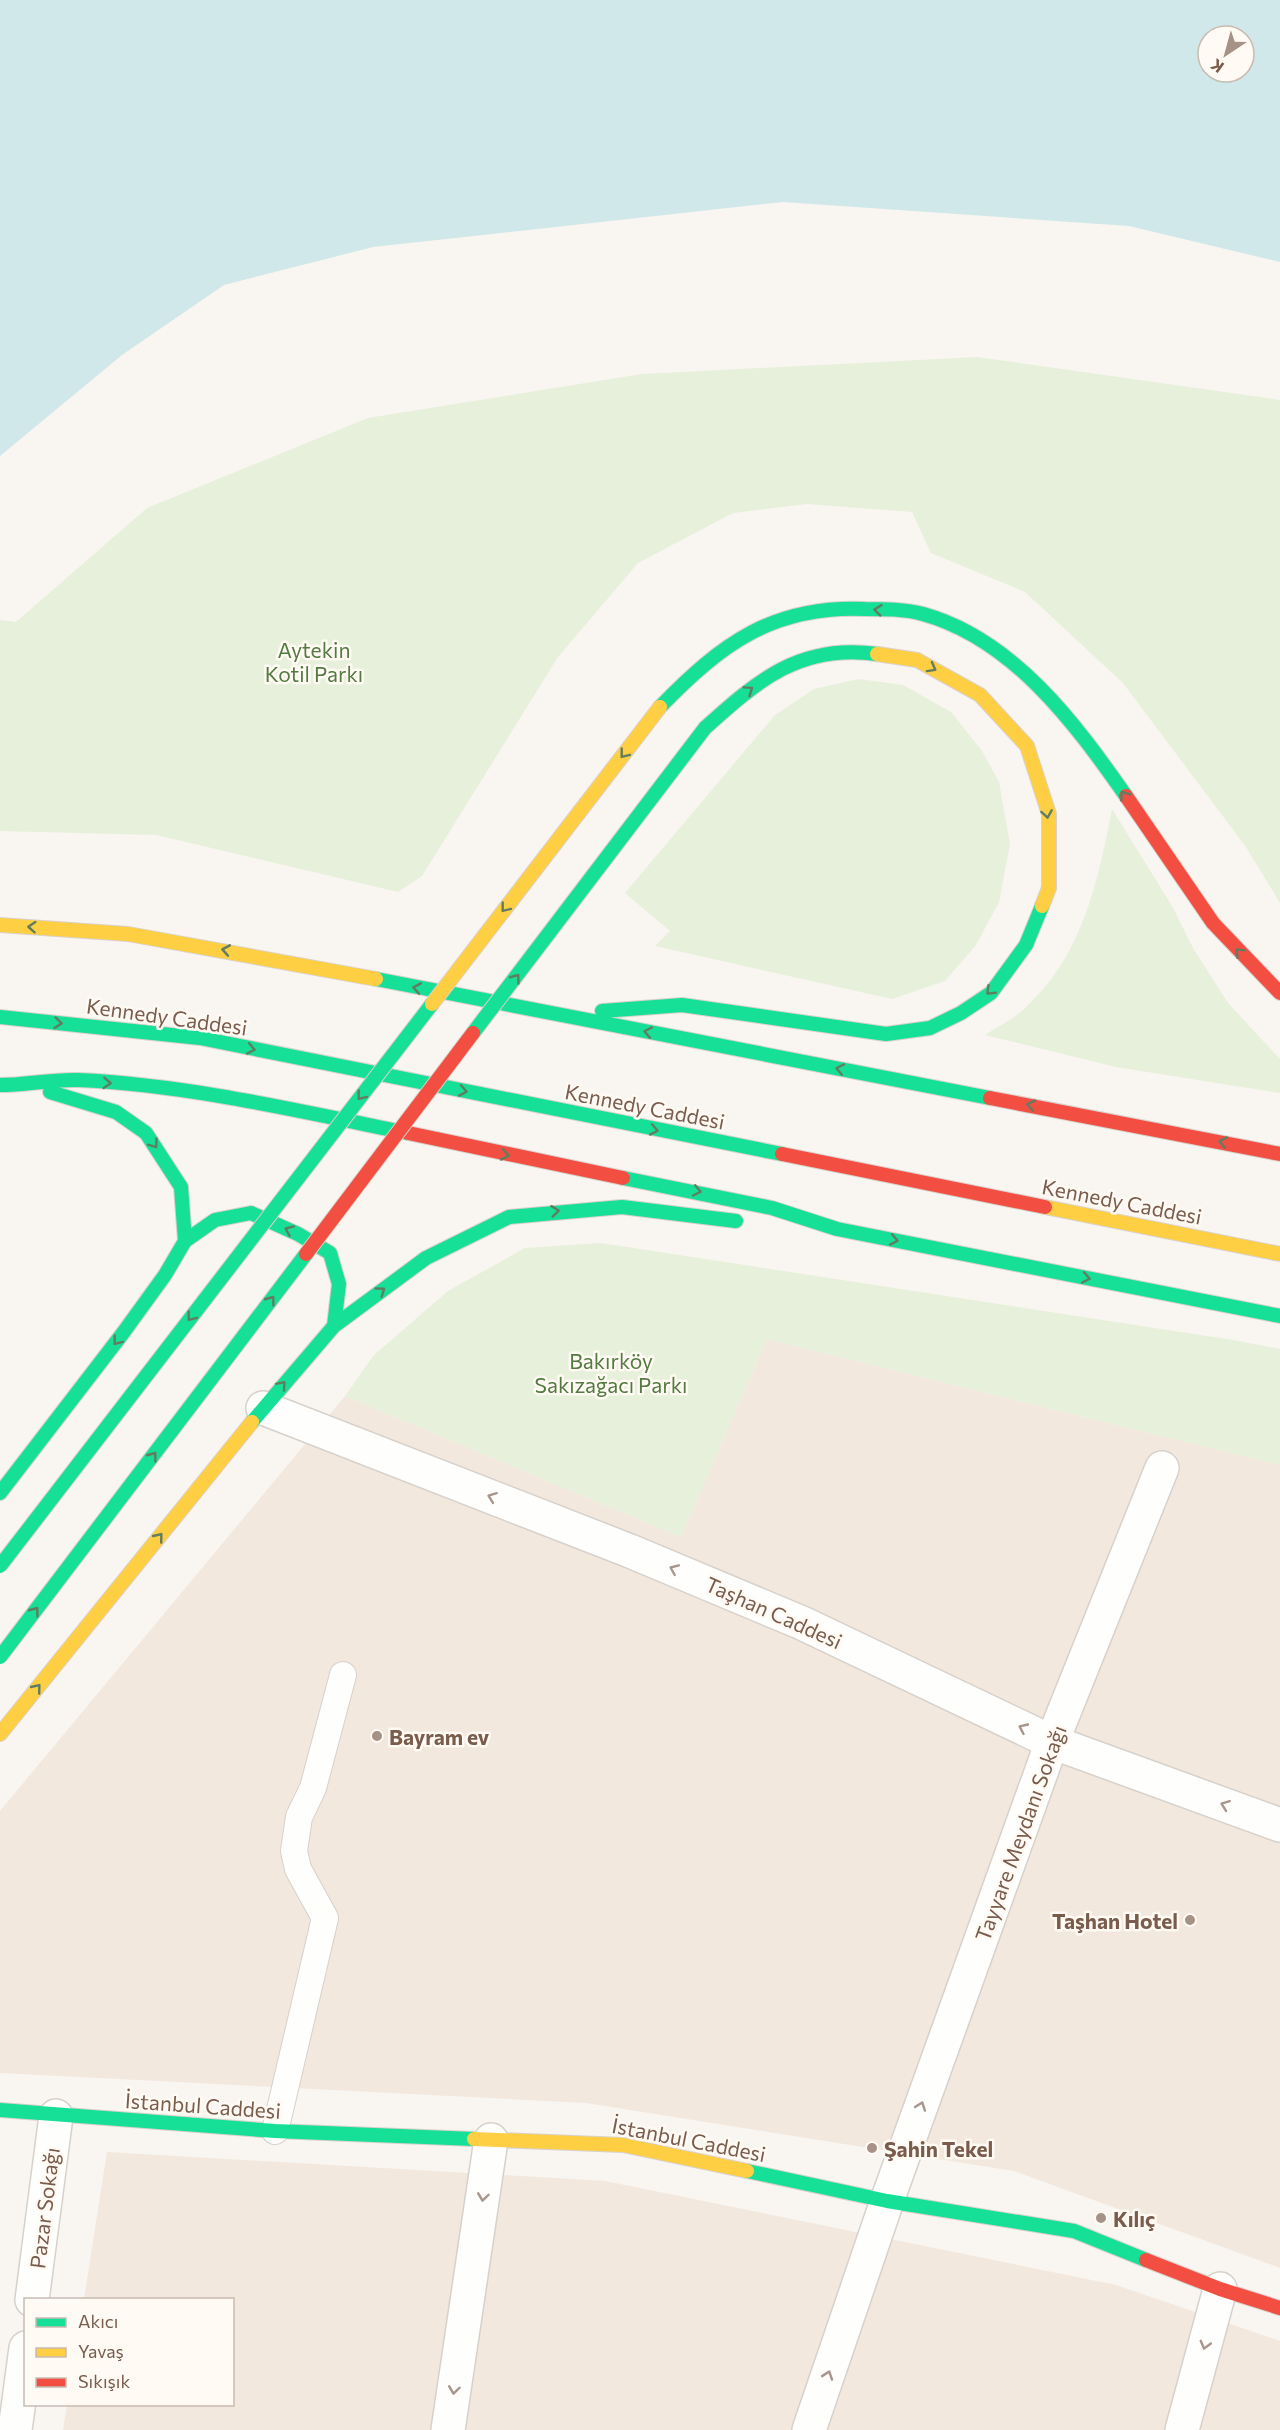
<svg xmlns="http://www.w3.org/2000/svg" width="1280" height="2430" viewBox="0 0 1280 2430" font-family="Commissioner,sans-serif">
<style>
.residential{fill:#f2e8de}
.green{fill:#e7f0db}
.water{fill:#d0e8ea;fill-rule:evenodd}
.lines{fill:none;stroke-linecap:round;stroke-linejoin:round}
.lane-casing{stroke:#d7d1cb;stroke-width:28}
.street-casing{stroke:#d7d1cb;stroke-width:36}
.fast-casing{stroke:#d9d2cb;stroke-width:16}
.slow-casing{stroke:#d9d2cb;stroke-width:16}
.jam-casing{stroke:#d9d2cb;stroke-width:16}
.lane{stroke:#fefefd;stroke-width:26}
.street{stroke:#fefefd;stroke-width:33}
.fast{stroke:#16e098;stroke-width:14}
.slow{stroke:#ffcf43;stroke-width:14}
.jam{stroke:#f24e42;stroke-width:14}
.fast-bridge-casing{stroke:#dad1cc;stroke-width:16;stroke-linecap:butt}
.slow-bridge-casing{stroke:#dad1cc;stroke-width:16;stroke-linecap:butt}
.jam-bridge-casing{stroke:#dad1cc;stroke-width:16;stroke-linecap:butt}
.fast-bridge{stroke:#16e098;stroke-width:14}
.slow-bridge{stroke:#ffcf43;stroke-width:14}
.jam-bridge{stroke:#f24e42;stroke-width:14}
.oneway{stroke:#617d60}
.oneway2{stroke:#a8958b}
.poi-dot{fill:#a69286;stroke:#fffaf3;stroke-width:2}
.labels{text-anchor:middle;dominant-baseline:central;stroke-width:5;stroke-linejoin:round;paint-order:stroke}
.park-label{font-size:21px;fill:#537a41;stroke:#fffaf3}
.street-label{font-size:21px;fill:#7a5c4d;stroke:#fffaf3}
.poi-label{font-size:21px;font-weight:bold;fill:#7a5c4d;stroke:#fffaf3;text-anchor:start}
</style>
<rect width="100%" height="100%" fill="#f9f5f0"/>
<path class="residential" d="M767,1339L1280,1465V2268L1014,2171L586,2103L0,2073V1811L345,1396L681,1537Z
M107,2152L605,2181L1116,2285L1280,2341V2430H63L67,2405L232,2404V2300L84,2299Z"/>
<path class="green" d="M977,357L1280,400V903L1246,847L1123,683L1025,592L931,553L912,512L807,504L733,513L638,563L558,657L422,876L398,892L156,835L0,831V620L16,622L147,508L368,418L642,374Z
M859,679L903,685L951,712L982,751L999,782L1010,844L999,902L976,945L945,981L892,999L655,946L670,931L625,893L775,715L814,689Z
M1112,809L1172,906L1193,948L1228,1003L1280,1059V1093L1116,1067L985,1035C999,1026 1016,1018 1027,1006C1083,954 1098,881 1112,809Z
M601,1243L1233,1340L1280,1349V1465L767,1339L681,1537L345,1396L373,1356L448,1291L525,1248Z"/>
<path class="water" d="M0,0H1280V262L1129,226L783,202L373,247L224,285L122,355L0,456ZM1208,36H1244V72H1208Z"/>
<g class="lines">
<defs>
<path id="lane" d="M275,2131L325,1918L298,1869L294,1851L299,1817L313,1788L343,1675"/>
<path id="street" d="M263,1408L630,1551L802,1623L1052,1742L1280,1825
M32,2300L56,2116
M15,2430L26,2348
M448,2430L491,2140
M809,2430L887,2201L1052,1742L1162,1468
M1182,2430L1220,2289"/>
<path id="fast" d="M660,707C721,644 773,605 865,609C884,609 905,609 923,614C1013,639 1075,723 1126,796
M705,728C758,680 801,643 877,654
M376,979L990,1098
M602,1011L682,1005L886,1034L930,1028L961,1013L991,993L1026,945L1042,906
M0,1017L200,1038L782,1154
M0,1085C26,1085 52,1079 78,1080C189,1085 299,1111 408,1133
M50,1092L116,1112L146,1133L181,1187L185,1241
M623,1178L772,1208L837,1229L1280,1316
M252,1422L334,1326L426,1258L509,1217L622,1207L736,1221
M0,1493L123,1333L165,1275L185,1241L215,1220L251,1213L298,1234L330,1253L339,1284L334,1326
M0,2110L275,2131L474,2139
M747,2171L887,2201L1074,2231L1146,2260"/>
<path id="slow" d="M877,654L917,660L980,695L1027,746L1049,814V888L1042,906
M0,925L128,934L376,979
M1045,1207L1280,1254
M0,1734L252,1422
M474,2139L623,2145L747,2171"/>
<path id="jam" d="M1126,796L1213,923L1280,993
M990,1098L1280,1154
M408,1133L623,1178
M782,1154L1045,1207
M1146,2260L1220,2289L1280,2308"/>
</defs>
<use href="#lane" class="lane-casing"/>
<use href="#street" class="street-casing"/>
<use href="#fast" class="fast-casing"/>
<use href="#slow" class="slow-casing"/>
<use href="#jam" class="jam-casing"/>
<use href="#lane" class="lane"/>
<use href="#street" class="street"/>
<use href="#fast" class="fast"/>
<use href="#slow" class="slow"/>
<use href="#jam" class="jam"/>
<defs>
<path id="fast-bridge" d="M473,1033L705,728
M0,1566L432,1004
M0,1657L306,1254"/>
<path id="slow-bridge" d="M432,1004L660,707"/>
<path id="jam-bridge" d="M306,1254L473,1033"/>
</defs>
<use href="#fast-bridge" class="fast-bridge-casing"/>
<use href="#slow-bridge" class="slow-bridge-casing"/>
<use href="#jam-bridge" class="jam-bridge-casing"/>
<use href="#fast-bridge" class="fast-bridge"/>
<use href="#slow-bridge" class="slow-bridge"/>
<use href="#jam-bridge" class="jam-bridge"/>
</g>
<defs><path id="oneway-chevron" d="M-2-3.5L2.5 0L-2 3.5" fill="none" stroke-width="1.6" stroke-linecap="round" stroke-linejoin="round" transform="scale(1.5)"/></defs>
<g class="oneway">
<use href="#oneway-chevron" transform="translate(878 610) rotate(-174)"/>
<use href="#oneway-chevron" transform="translate(932 668) rotate(29)"/>
<use href="#oneway-chevron" transform="translate(749 690) rotate(-34)"/>
<use href="#oneway-chevron" transform="translate(624 754) rotate(128)"/>
<use href="#oneway-chevron" transform="translate(1124 795) rotate(-125)"/>
<use href="#oneway-chevron" transform="translate(1047 814) rotate(81)"/>
<use href="#oneway-chevron" transform="translate(505 908) rotate(128)"/>
<use href="#oneway-chevron" transform="translate(32 927) rotate(-176)"/>
<use href="#oneway-chevron" transform="translate(226 950) rotate(-170)"/>
<use href="#oneway-chevron" transform="translate(1239 952) rotate(-135)"/>
<use href="#oneway-chevron" transform="translate(516 978) rotate(-53)"/>
<use href="#oneway-chevron" transform="translate(417 988) rotate(-170)"/>
<use href="#oneway-chevron" transform="translate(990 991) rotate(136)"/>
<use href="#oneway-chevron" transform="translate(58 1023) rotate(6)"/>
<use href="#oneway-chevron" transform="translate(648 1032) rotate(-169)"/>
<use href="#oneway-chevron" transform="translate(251 1049) rotate(11)"/>
<use href="#oneway-chevron" transform="translate(840 1069) rotate(-169)"/>
<use href="#oneway-chevron" transform="translate(107 1083) rotate(4)"/>
<use href="#oneway-chevron" transform="translate(463 1091) rotate(11)"/>
<use href="#oneway-chevron" transform="translate(361 1096) rotate(128)"/>
<use href="#oneway-chevron" transform="translate(1031 1105) rotate(-169)"/>
<use href="#oneway-chevron" transform="translate(654 1130) rotate(11)"/>
<use href="#oneway-chevron" transform="translate(1223 1142) rotate(-169)"/>
<use href="#oneway-chevron" transform="translate(154 1144) rotate(54)"/>
<use href="#oneway-chevron" transform="translate(505 1155) rotate(11)"/>
<use href="#oneway-chevron" transform="translate(697 1191) rotate(12)"/>
<use href="#oneway-chevron" transform="translate(555 1211) rotate(-7)"/>
<use href="#oneway-chevron" transform="translate(289 1230) rotate(-156)"/>
<use href="#oneway-chevron" transform="translate(894 1240) rotate(11)"/>
<use href="#oneway-chevron" transform="translate(1086 1278) rotate(11)"/>
<use href="#oneway-chevron" transform="translate(381 1291) rotate(-36)"/>
<use href="#oneway-chevron" transform="translate(271 1300) rotate(-53)"/>
<use href="#oneway-chevron" transform="translate(191 1317) rotate(128)"/>
<use href="#oneway-chevron" transform="translate(117 1341) rotate(128)"/>
<use href="#oneway-chevron" transform="translate(282 1385) rotate(-49)"/>
<use href="#oneway-chevron" transform="translate(153 1456) rotate(-53)"/>
<use href="#oneway-chevron" transform="translate(159 1537) rotate(-51)"/>
<use href="#oneway-chevron" transform="translate(35 1611) rotate(-53)"/>
<use href="#oneway-chevron" transform="translate(37 1688) rotate(-51)"/>
</g>
<g class="oneway2">
<use href="#oneway-chevron" transform="translate(492 1497) rotate(-159)"/>
<use href="#oneway-chevron" transform="translate(674 1569) rotate(-157)"/>
<use href="#oneway-chevron" transform="translate(1023 1728) rotate(-155)"/>
<use href="#oneway-chevron" transform="translate(1225 1805) rotate(-160)"/>
<use href="#oneway-chevron" transform="translate(921 2106) rotate(-70)"/>
<use href="#oneway-chevron" transform="translate(483 2197) rotate(98)"/>
<use href="#oneway-chevron" transform="translate(1205 2345) rotate(105)"/>
<use href="#oneway-chevron" transform="translate(828 2375) rotate(-71)"/>
<use href="#oneway-chevron" transform="translate(454 2390) rotate(98)"/>
</g>
<g class="poi-dot">
<circle cx="377" cy="1736" r="6"/>
<circle cx="1190" cy="1920" r="6"/>
<circle cx="872" cy="2148" r="6"/>
<circle cx="1101" cy="2218" r="6"/>
</g>
<g class="labels">
<g class="park-label">
<text x="314" y="649">Aytekin<tspan x="314" dy="24">Kotil Parkı</tspan></text>
<text x="611" y="1360">Bakırköy<tspan x="611" dy="24">Sakızağacı Parkı</tspan></text>
</g>
<g class="street-label">
<text transform="translate(167 1016) rotate(8)">Kennedy Caddesi</text>
<text transform="translate(645 1106) rotate(11)">Kennedy Caddesi</text>
<text transform="translate(1122 1201) rotate(11)">Kennedy Caddesi</text>
<text transform="translate(774 1612) rotate(24)">Taşhan Caddesi</text>
<text transform="translate(1020 1833) rotate(-70)">Tayyare Meydanı Sokağı</text>
<text transform="translate(203 2105) rotate(4)">İstanbul Caddesi</text>
<text transform="translate(689 2139) rotate(11)">İstanbul Caddesi</text>
<text transform="translate(44 2208) rotate(-83)">Pazar Sokağı</text>
</g>
<g class="poi-label">
<text x="389" y="1736">Bayram ev</text>
<text x="1178" y="1920" text-anchor="end">Taşhan Hotel</text>
<text x="884" y="2148">Şahin Tekel</text>
<text x="1113" y="2218">Kılıç</text>
</g>
</g>
<rect x="24" y="2298" width="210" height="108" fill="#fffaf3" stroke="#cabbb1" stroke-width="1.5"/>
<rect x="36" y="2318" width="30" height="9" fill="#16e098" stroke="#cabbb1" stroke-width="1.5"/>
<text x="78" y="2328" font-size="18" fill="#7a5c4d">Akıcı</text>
<rect x="36" y="2348" width="30" height="9" fill="#ffcf43" stroke="#cabbb1" stroke-width="1.5"/>
<text x="78" y="2358" font-size="18" fill="#7a5c4d">Yavaş</text>
<rect x="36" y="2378" width="30" height="9" fill="#f24e42" stroke="#cabbb1" stroke-width="1.5"/>
<text x="78" y="2388" font-size="18" fill="#7a5c4d">Sıkışık</text>
<g transform="translate(1226 54) rotate(216)"><circle r="28" fill="#fffaf3" stroke="#cabbb1" stroke-width="1.5"/>
<path d="M0-4.5L10 22L0 15L-10 22Z" fill="#a69286"/>
<text y="-9" font-size="16" font-weight="bold" text-anchor="middle" fill="#7a5c4d">K</text>
</g>
</svg>
